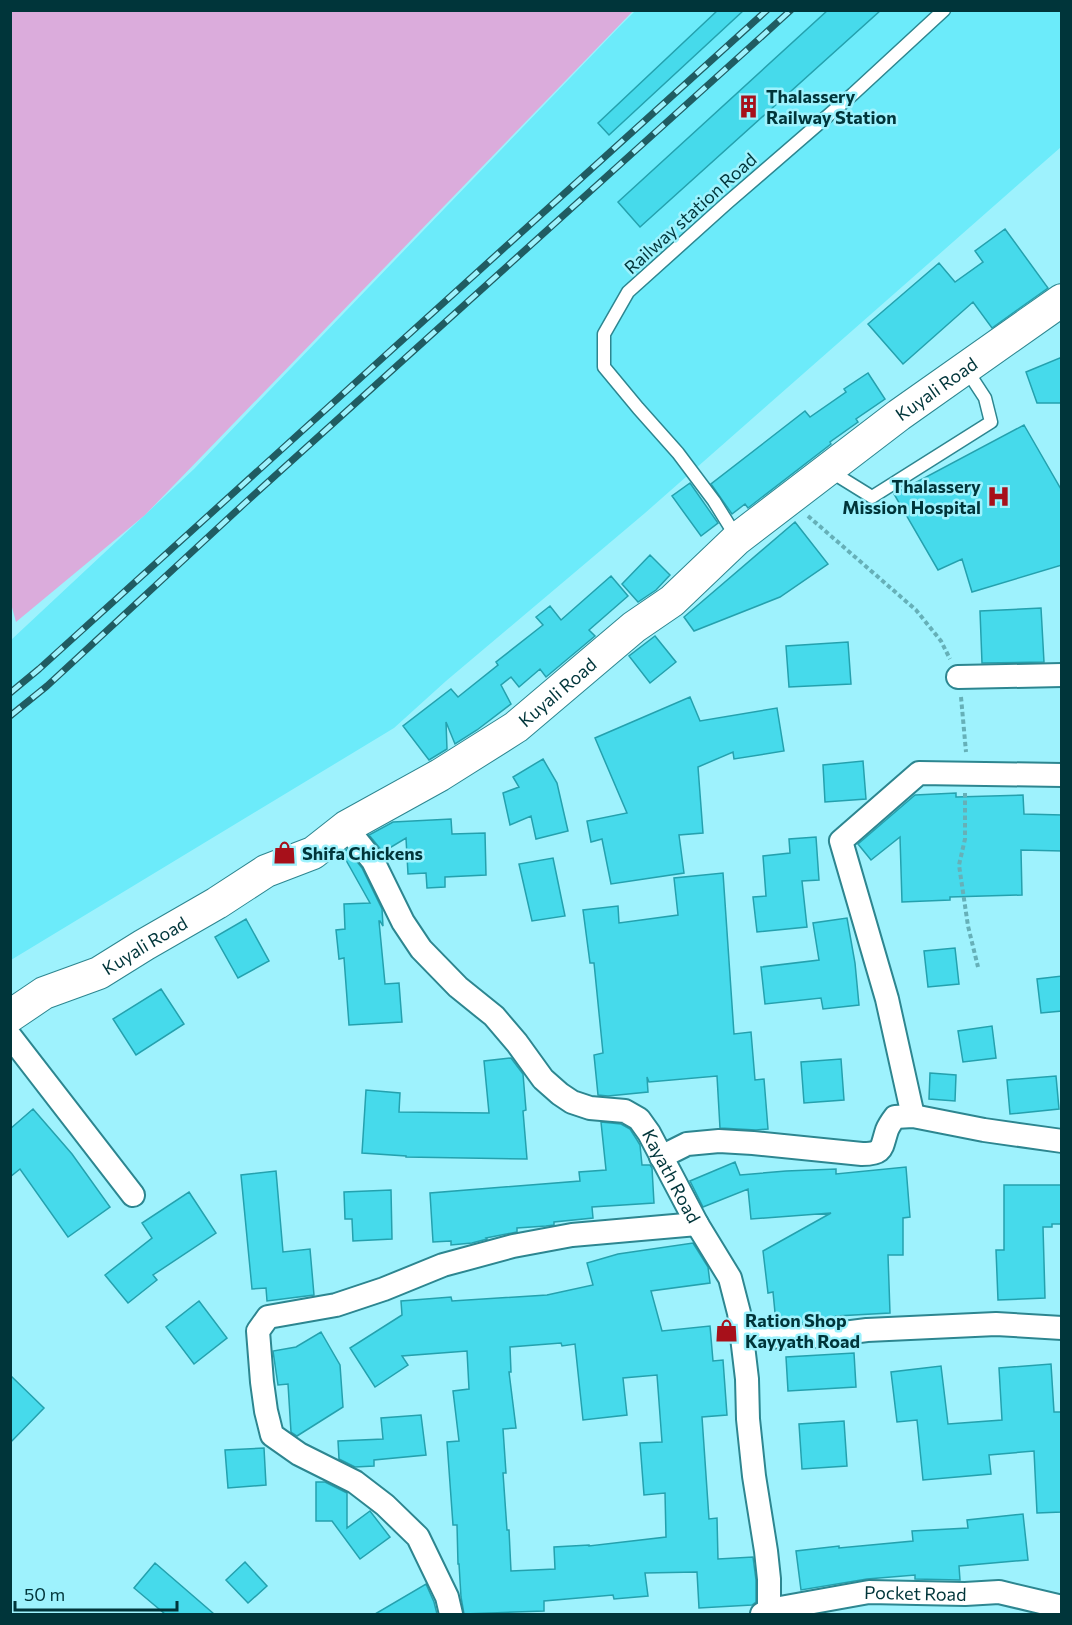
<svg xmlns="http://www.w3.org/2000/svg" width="1072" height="1625" viewBox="0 0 1072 1625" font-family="Commissioner,sans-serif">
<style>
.built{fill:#6cebfa}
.green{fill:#dbacdc}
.building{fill:#46daeb;stroke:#24a1ae;stroke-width:1.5;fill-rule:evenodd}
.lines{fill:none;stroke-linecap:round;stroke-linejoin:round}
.lane-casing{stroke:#2d8690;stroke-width:15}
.street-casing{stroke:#2d8690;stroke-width:26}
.secondary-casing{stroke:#2d8690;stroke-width:34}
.path{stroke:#66b0b8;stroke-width:4;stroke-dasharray:4.5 3;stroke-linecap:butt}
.lane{stroke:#fff;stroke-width:12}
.street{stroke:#fff;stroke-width:22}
.secondary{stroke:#fff;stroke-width:32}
.rail-casing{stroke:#205c62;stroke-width:7}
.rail{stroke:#9ef2fd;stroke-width:4.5;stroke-dasharray:14;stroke-linecap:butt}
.labels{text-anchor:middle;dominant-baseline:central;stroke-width:5;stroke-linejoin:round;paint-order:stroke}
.poi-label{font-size:18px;font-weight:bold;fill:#00353a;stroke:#9ef2fd;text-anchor:start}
.street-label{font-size:18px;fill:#00353a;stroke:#9ef2fd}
</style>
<rect width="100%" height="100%" fill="#9ef2fd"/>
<path class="built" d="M636,10L1061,11V147L645,513L446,681L394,728L11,960V640L194,469L620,26Z"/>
<path class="green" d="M10,11L11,10L633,11L145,515L16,622L10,600Z"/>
<path class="building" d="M718,10H744L609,135L598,123Z
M828,10H881L640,227L618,202Z
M1005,229L1048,288L992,328L973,302L903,364L868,324L939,263L955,282L983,262L975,251Z
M1062,357V403H1037L1026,372Z
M868,373L885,399L856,419L858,422L830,442L831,444L748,508L745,504L732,514L711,484L805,411L810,417L846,392L844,389Z
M1024,425L1062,491V565L972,592L962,559L938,570L894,494Z
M690,483L718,523L701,536L672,496Z
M795,522L828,564L780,597L694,631L684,617Z
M650,555L670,575L656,590L638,602L622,584Z
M611,576L628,596L589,630L595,636L546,677L540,669L519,687L511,677L501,685L511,704L477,730L455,744L446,722L447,749L429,760L403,726L451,689L458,697L498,665L496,662L543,625L536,617L550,606L561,620Z
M1041,608L1044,662L982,663L980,611Z
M655,636L676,662L650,683L629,656Z
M848,642L851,684L789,687L786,646Z
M690,697L700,721L777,708L784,751L734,759L733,752L698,767L703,833L679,835L684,873L611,884L602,839L591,842L587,821L627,813L595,738Z
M543,759L557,783L568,831L536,839L531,816L510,825L503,793L519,787L513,777Z
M863,761L866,799L825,802L823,765Z
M956,793V797L1023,795L1024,814L1062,815V851L1021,850L1022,895L950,897V900L902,902L900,837L871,860L858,844L915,795Z
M451,819L452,834L485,833L486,875L445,877V887L427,888L426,873L408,874L406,838L383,852L369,835L393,822Z
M816,837L819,880L802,881L807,927L757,932L753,897L766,896L763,856L790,853L789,839Z
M347,849L362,868L382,909L383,926L380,921H379L385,984L399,983L402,1022L349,1025L344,958L339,959L336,930L345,929L344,904L370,903L342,853Z
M553,858L565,916L532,921L519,864Z
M723,873L734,1034L751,1032L755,1080L764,1079L768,1129L756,1130L720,1128L717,1076L649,1082L647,1077L648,1092L608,1096L598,1095L594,1055L603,1053L594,963H590L583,910L618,906L619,923L678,915L674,878Z
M847,918L855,963L859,1005L823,1009L821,998L765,1004L761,967L819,960L813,923Z
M246,919L269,961L238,978L215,937Z
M955,948L959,984L928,987L924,951Z
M1062,976V1011L1041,1013L1037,979Z
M161,989L184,1024L136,1055L113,1019Z
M992,1026L996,1058L963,1062L958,1031Z
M511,1058L523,1074L526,1110L523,1111L527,1159L406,1157V1156L362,1153L366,1090L400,1093L399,1112L489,1113L484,1061Z
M841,1059L844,1100L804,1103L801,1062Z
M930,1073L956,1075L955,1101L929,1099Z
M1056,1076L1059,1109L1010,1114L1007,1080Z
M33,1109L72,1154L110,1207L68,1237L20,1169L10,1177V1129Z
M601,1122L621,1124L630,1129L637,1140L640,1145L642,1165H650L652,1168L654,1203L592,1207L593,1218L554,1222V1225L546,1226L517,1228V1232L486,1238L487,1239L472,1243L451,1245V1241L433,1242L430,1193L580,1181L579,1172L606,1170Z
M735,1162L740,1175L786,1171L836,1169V1174L906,1167L910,1217L903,1218V1255H888L890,1313L836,1316V1320L819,1323H776L773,1292L768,1293L763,1251L831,1213L751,1219L748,1189L703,1207L690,1181Z
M276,1171L283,1252L310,1249L314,1295L267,1301L266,1288L252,1289L241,1175Z
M1004,1185H1062V1224H1052V1227H1043L1045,1298L998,1300L996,1250H1004Z
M391,1190L392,1239L353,1241L352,1219H345L344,1192Z
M189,1192L216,1233L153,1275L157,1280L128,1303L105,1275L152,1238L142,1223Z
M693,1243L708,1267L710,1283L651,1291L662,1331L710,1326L713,1361L723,1360L727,1415L702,1417L709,1519L717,1518L718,1559L753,1557L756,1580V1602L752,1605L699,1608L697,1572L645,1573L648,1596L614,1599L613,1595L544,1601V1611L464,1614L461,1597L459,1564H458L457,1525H453L447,1442L459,1441L453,1391L469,1389L467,1351L402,1356L408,1365L375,1387L350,1348L402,1315L401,1301L451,1297L452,1301L547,1295L593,1285L587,1263L618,1254ZM561,1343L562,1346L575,1344L583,1420L627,1415L623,1378L657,1375L662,1442L640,1443L644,1495L665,1493L666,1537L589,1546V1545L554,1547L555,1569L511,1571L509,1530H507L503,1473H506L503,1429L516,1428L509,1372H511L510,1347Z
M199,1301L227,1338L194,1364L166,1327Z
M321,1332L340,1365L343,1407L297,1436L291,1432L288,1384L278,1385L273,1351L296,1347Z
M854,1353L856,1387L788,1391L786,1357Z
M1051,1364L1054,1412H1062V1512L1037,1513L1034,1451L989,1455L991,1474L923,1480L917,1420L897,1422L891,1372L941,1366L948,1424L1002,1420L999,1368Z
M10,1375L44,1408L10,1443Z
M421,1415L426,1455L374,1460V1466L355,1467L339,1459L338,1441L383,1439L381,1418Z
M844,1421L847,1466L802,1469L799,1424Z
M264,1448L266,1485L228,1488L225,1450Z
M316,1482H325L347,1493V1528L370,1511L390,1537L360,1559L332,1521H316Z
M1023,1514L1028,1560L959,1566L960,1580L915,1579V1575L867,1579L801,1590L796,1551L839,1546V1548L913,1541L912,1531L968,1528L967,1520Z
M245,1562L267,1586L248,1603L226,1580Z
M155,1563L214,1614H165L134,1588Z
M426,1584L434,1602L437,1614H375Z"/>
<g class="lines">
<defs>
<path id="lane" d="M830,471L872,497L991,422L985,398L966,369
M737,538L714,501L678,453L638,408L604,367V334L628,292L727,203L853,94L944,10"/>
<g id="street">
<path d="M958,677L1062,675"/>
<path id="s1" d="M346,827L373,861L403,922L421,949L458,987L494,1016L517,1043L543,1079L560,1094L572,1102L590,1108L625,1111L639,1119L649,1133L697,1224L730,1278L739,1313L742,1337L820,1336L867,1330L996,1324L1062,1328"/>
<path d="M10,1036L133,1195"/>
<path d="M913,1116L887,999L841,841L919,773L1062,775"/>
<path d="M661,1157L687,1144L719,1141L753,1143L862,1154C884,1154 881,1148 887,1130C889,1125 892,1121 895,1117L913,1116L984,1130L1062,1141"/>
<path d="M742,1337L747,1379L748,1419L754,1476L766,1551L769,1579V1610L762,1614"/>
<path id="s2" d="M769,1610L869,1592L965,1594L999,1592L1062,1607"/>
<path d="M451,1614L447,1597L418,1537L385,1505L355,1482L299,1454L272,1435L266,1411L262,1382L258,1331L268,1317L336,1305L384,1289L443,1265L513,1246L572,1235L697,1224"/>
</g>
<g id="secondary">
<path id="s3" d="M10,1016L44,993L99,973L144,945L217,903L266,871L313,853L346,827L440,775L516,727L634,627L672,601L737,539L899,415L1062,300"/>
</g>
</defs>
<use href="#lane" class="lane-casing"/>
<use href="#street" class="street-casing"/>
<use href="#secondary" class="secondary-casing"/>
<path class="path" d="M808,516L916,610L941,641L950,659
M961,697L966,752
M965,793V839L959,865L968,926L978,967"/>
<use href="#lane" class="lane"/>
<use href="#street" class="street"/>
<use href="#secondary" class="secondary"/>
<defs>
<path id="rail" d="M10,693L39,669L767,10
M10,716L47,686L246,502L791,10"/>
</defs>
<use href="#rail" class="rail-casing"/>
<use href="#rail" class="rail"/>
</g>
<defs>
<symbol id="building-bare" viewBox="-9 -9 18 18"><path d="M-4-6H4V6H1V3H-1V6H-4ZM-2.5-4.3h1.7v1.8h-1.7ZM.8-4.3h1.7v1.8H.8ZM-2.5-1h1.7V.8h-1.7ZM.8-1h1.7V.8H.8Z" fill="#a7101a" stroke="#9ef2fd" stroke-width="2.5" paint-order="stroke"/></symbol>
<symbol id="hospital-bare" viewBox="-9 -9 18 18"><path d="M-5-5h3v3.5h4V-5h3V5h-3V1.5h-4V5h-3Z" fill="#a7101a" stroke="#9ef2fd" stroke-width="2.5" paint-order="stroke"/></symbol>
<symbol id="shop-bare" viewBox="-9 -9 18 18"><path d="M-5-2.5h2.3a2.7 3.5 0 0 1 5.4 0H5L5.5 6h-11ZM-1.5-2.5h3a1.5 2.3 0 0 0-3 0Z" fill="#a7101a" stroke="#9ef2fd" stroke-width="2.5" paint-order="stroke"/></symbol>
</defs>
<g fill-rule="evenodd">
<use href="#building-bare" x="732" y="90" width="33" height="33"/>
<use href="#hospital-bare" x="982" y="480" width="33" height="33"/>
<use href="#shop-bare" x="268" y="836" width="33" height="33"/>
<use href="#shop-bare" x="710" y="1314" width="33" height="33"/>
</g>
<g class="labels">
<g class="poi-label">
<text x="766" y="96">Thalassery<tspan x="766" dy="21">Railway Station</tspan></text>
<text x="981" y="486" text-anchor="end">Thalassery<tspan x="981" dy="21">Mission Hospital</tspan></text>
<text x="302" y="853">Shifa Chickens</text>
<text x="745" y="1320">Ration Shop<tspan x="745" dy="21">Kayyath Road</tspan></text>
</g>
<g class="street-label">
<text transform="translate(690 213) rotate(-42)">Railway station Road</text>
<text stroke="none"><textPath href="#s3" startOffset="1125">Kuyali Road</textPath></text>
<text stroke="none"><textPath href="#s3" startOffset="639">Kuyali Road</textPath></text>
<text stroke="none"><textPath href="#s3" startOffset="153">Kuyali Road</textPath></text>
<text stroke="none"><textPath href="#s1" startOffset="496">Kayath Road</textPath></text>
<text stroke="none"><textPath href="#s2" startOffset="148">Pocket Road</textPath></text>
</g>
</g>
<rect width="1072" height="1625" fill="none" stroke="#00353a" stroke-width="24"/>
<path d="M15 1601v9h162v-9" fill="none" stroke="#00353a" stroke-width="3"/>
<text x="24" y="1601" font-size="18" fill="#00353a" stroke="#9ef2fd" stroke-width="4.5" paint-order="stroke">50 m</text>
</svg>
